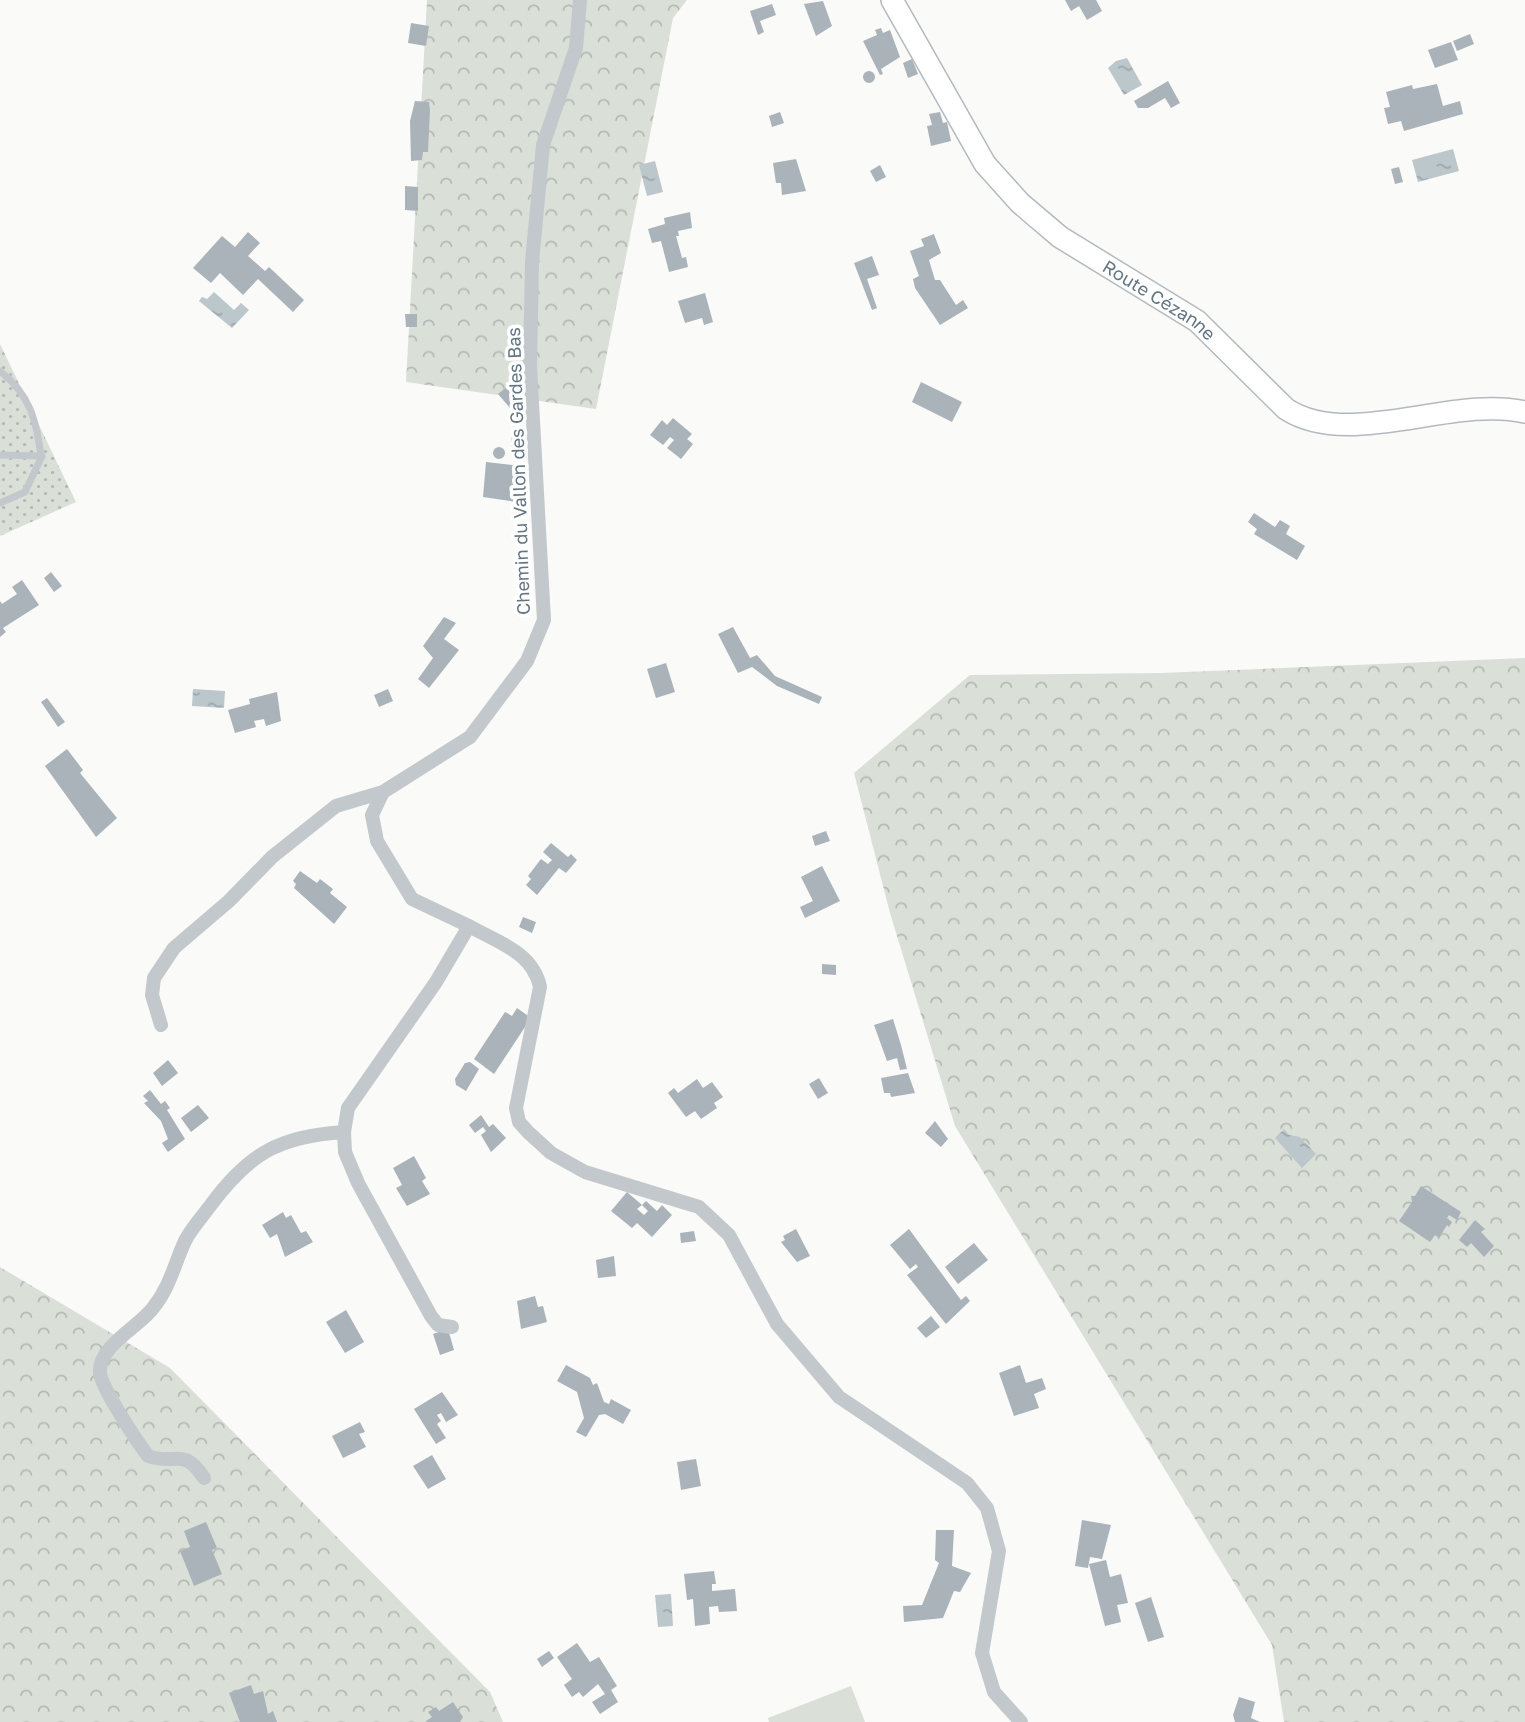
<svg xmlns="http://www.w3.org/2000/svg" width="1525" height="1722" viewBox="0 0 1525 1722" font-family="'Golos Text',sans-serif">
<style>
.forest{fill:url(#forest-crowns)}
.park{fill:url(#park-dots)}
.pitch{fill:#dadfd7}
.water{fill:url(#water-ripples)}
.building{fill:#aab3b9}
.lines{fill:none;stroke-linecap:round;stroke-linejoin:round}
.secondary-casing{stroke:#b3babf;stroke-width:24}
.lane{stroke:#c3c8cc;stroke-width:7}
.street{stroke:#c3c8cc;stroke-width:14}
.secondary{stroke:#fff;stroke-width:21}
.labels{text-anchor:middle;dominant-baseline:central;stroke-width:7;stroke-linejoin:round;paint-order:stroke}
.street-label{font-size:18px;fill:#657683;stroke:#fff}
</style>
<defs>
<pattern id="forest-crowns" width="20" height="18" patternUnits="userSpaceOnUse" patternTransform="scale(1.75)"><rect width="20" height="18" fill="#dadfd7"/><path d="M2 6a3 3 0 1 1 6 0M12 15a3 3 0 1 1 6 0" fill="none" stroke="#b4b9b4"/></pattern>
<pattern id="park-dots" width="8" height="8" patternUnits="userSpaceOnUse" patternTransform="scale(1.75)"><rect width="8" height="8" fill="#dadfd7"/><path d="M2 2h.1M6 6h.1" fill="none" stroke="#b4b9b4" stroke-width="1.8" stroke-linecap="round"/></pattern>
<pattern id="water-ripples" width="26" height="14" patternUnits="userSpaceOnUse" patternTransform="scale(1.75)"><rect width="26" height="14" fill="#bbc7cb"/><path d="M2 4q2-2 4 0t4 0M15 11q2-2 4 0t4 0" fill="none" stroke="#9ca6aa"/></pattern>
</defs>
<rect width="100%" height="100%" fill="#fafaf8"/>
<path class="forest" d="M427,0H687L673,18L596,409L406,382Z
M1525,658V1722H1284L1272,1645L955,1126L890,913L854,773L970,675L1162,673Z
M0,1267L170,1368L490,1692L503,1722H0Z"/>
<path class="park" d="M0,344L76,502L0,536Z"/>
<path class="pitch" d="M851,1686L865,1722H769L768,1718Z"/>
<path class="water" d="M1127,58L1142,85L1124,95L1108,68L1116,61Z
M1453,149L1459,171L1418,182L1412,160Z
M655,161L663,192L647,196L639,165Z
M214,292L234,310L241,303L249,310L232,328L199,301L202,297L207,299Z
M193,689L225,691L224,708L192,706Z
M1284,1129L1289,1135L1300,1137L1316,1154L1302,1168L1275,1138Z
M671,1594L673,1626L658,1627L655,1595Z"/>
<path class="building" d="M1065,0H1096L1102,11L1087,20L1079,6L1071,11Z
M823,1L832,26L816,36L804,4Z
M772,4L776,15L760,21L764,32L758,35L750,11Z
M411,23L429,26L426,46L408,43Z
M881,28L883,33L890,30L900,57L881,69L883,74L880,75L863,41L877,35L875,30Z
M1470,34L1474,44L1457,51L1453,41Z
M1451,42L1458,60L1435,68L1428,50Z
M912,59L918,74L908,78L903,63Z
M863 77a6 6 0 1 1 12 0a6 6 0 1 1-12 0Z
M1168,81L1180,103L1171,108L1165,98L1148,108H1138L1134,101Z
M1437,84L1443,106L1460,101L1463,114L1404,131L1401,121L1388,124L1384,108L1390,107L1386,92L1412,85L1413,89Z
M415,101L429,102L430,110L428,152H423L422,160L411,161L410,121Z
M780,112L784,123L772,127L769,116Z
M940,112L943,123L947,122L951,141L931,146L927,126L932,125L929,114Z
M796,159L806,191L782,195L781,183H776L773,163Z
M880,165L886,177L876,182L870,171Z
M1399,167L1403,182L1395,184L1391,169Z
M405,186L418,187V211L405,210Z
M690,212L692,228L678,231L679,236H676L682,258L686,257L688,267L669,272L661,241L652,243L648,229L665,224L664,218Z
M248,232L260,243L248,256L265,271L269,267L304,300L293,312L258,279L243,295L220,273L211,283L193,268L222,236L235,247Z
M934,234L941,253L929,260L935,280H940L956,305L963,300L968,308L940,325L915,288L913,279L919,276L910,251L924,246L921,239Z
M872,256L879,275L867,279L877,308L872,310L854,263Z
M705,293L713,322L704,325L702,318L685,323L678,301Z
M405,314H417V327H406Z
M921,382L962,402L952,422L912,402Z
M509,385L516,393L513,395L518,401L510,408L498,394Z
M673,418L692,434L687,439L693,444L681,459L667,448L674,440L670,437L663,445L650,435L662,420L667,425Z
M512,432L523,433V451L511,449Z
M493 453a6 6 0 1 1 12 0a6 6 0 1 1-12 0Z
M486,462L521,466L517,502L483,497Z
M1254,513L1275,527L1280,520L1290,526L1286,534L1305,546L1297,560L1254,534L1257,529L1248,522Z
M51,572L62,586L54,592L44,578Z
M22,580L39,605L3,628L6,632L0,637V601L2,604L17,594L12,587Z
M444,617L456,623L444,639L459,650L429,688L418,679L433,658L423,646Z
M733,627L750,658L757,655L775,676L822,697L819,704L777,686L752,667L738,673L718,634Z
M666,663L675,692L656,698L647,669Z
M388,689L393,701L379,707L374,695Z
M277,692L281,721L266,726L264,719L254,721L256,727L235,733L228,710L250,704L249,699Z
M47,698L65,722L58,727L41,702Z
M67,749L83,770L80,773L117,818L96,837L45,766Z
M826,831L830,841L815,846L812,836Z
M551,843L568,857L571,854L577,860L566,873L559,868L537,895L526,885L531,879L528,876L541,859L548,864L552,860L543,852Z
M822,866L840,901L805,918L800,907L813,901L801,877Z
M300,871L317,883L320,879L333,889L330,893L347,907L334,924L294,888L296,884L293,881Z
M523,917L536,922L532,933L519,927Z
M822,964L836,965V975L822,974Z
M517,1008L531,1018L494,1074L474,1059L505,1012L512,1016Z
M893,1019L901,1045L907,1069L900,1070L897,1058L887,1061L874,1025Z
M168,1060L178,1073L162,1086L153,1073Z
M470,1062L479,1069L466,1091L456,1085L455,1079L465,1063Z
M908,1073L915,1093L891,1097L890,1093H884L881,1078Z
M819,1078L828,1093L818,1099L809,1084Z
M697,1079L703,1088L712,1082L723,1097L714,1103L717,1108L701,1119L695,1111L686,1117L668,1093L674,1088L678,1093Z
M150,1090L161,1104L165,1101L170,1108L167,1110L185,1139L168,1152L162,1143L168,1139L161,1121L144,1103L148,1101L143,1096Z
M198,1105L209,1118L191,1132L181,1118Z
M481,1115L489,1127L493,1124L506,1138L491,1152L481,1135L486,1131L483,1127L475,1133L469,1125Z
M935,1121L948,1139L941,1147L925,1133Z
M414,1156L426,1178L422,1181L430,1194L407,1206L396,1188L402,1185L393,1168Z
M1421,1186L1461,1212L1457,1220L1449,1215L1447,1218L1452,1222L1449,1227L1447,1225L1439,1238L1435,1235L1430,1242L1399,1221L1412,1202L1411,1196H1415Z
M627,1192L642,1205L637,1209L644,1215L648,1211L642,1205L646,1201L657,1211L662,1205L672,1215L652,1237L637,1223L632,1228L611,1211Z
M283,1212L286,1218L291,1215L301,1233L306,1231L313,1242L285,1257L277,1234L270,1238L262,1225Z
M1475,1220L1485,1229L1481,1232L1494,1246L1484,1257L1471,1243L1467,1247L1459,1240Z
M796,1229L810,1256L797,1262L781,1242L785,1240L783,1236Z
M909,1229L961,1300L966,1296L970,1301L946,1324L907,1275L918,1267L916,1264L910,1269L890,1245Z
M694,1231L696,1241L681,1243L680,1233Z
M974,1243L988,1260L958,1284L945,1267Z
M614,1256L616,1276L598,1278L596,1260Z
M535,1296L538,1307L543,1306L547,1322L521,1329L517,1301Z
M346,1310L364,1342L345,1353L326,1322Z
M931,1316L940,1327L926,1338L917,1328Z
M448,1329L454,1350L440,1355L433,1334Z
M566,1365L590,1378L593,1385L597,1383L604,1402L609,1404L611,1399L631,1410L623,1424L605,1414L599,1415L586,1437L576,1432L584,1418L577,1392L557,1381Z
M1020,1365L1026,1383L1042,1378L1046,1389L1034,1394L1039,1408L1014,1416L999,1373Z
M442,1392L458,1415L446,1422L441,1413L437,1415L441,1421L437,1424L446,1438L436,1444L414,1409Z
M360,1422L365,1432L359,1434L366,1447L343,1458L332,1436Z
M432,1455L446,1479L428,1489L413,1466Z
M696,1459L701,1486L681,1490L677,1462Z
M1082,1520L1111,1525L1102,1559L1090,1557L1088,1568L1075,1566Z
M206,1522L217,1548L212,1550L222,1574L194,1586L180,1551L190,1547L184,1531Z
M936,1530H954L952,1566L971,1573L960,1592L954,1591L943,1618L904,1622L903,1606L922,1605L939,1563L935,1560Z
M1106,1560L1110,1577L1121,1574L1128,1603L1117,1605L1121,1622L1105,1626L1089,1564Z
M714,1571L716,1584H712V1591L735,1589L737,1611L719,1612L718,1606L709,1607L710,1624L695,1626L693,1599L687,1600L684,1574Z
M1151,1597L1164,1637L1148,1642L1135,1603Z
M577,1643L590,1662L599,1657L617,1686L611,1690L618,1702L600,1714L592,1702L605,1694L598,1684L583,1697L579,1692L572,1697L564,1685L572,1679L557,1657Z
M549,1651L554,1658L542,1667L537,1659Z
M251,1685L254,1694L263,1691L268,1714L273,1711L277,1722H240L229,1693Z
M1239,1697L1255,1702L1251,1718L1260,1722H1235L1233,1715Z
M453,1702L463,1717L460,1722H425L432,1717L428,1712L436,1707L439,1711Z"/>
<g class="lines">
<defs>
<g id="secondary">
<path id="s1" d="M892,0L985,164L1020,203L1060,237L1197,321L1286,409C1349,450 1453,395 1525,412"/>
</g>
</defs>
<use href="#secondary" class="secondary-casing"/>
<path class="lane" d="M0,371C30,395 36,419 41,456
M0,455L42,456L25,492L0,503"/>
<path class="street" d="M383,792L372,815L377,841L412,899L469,926L436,982L348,1108L344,1132L345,1152L358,1183L431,1316L438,1325L452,1327
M469,926C497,942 533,952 540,987L516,1108L519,1122L528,1132L551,1153L585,1172L699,1207L729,1235L777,1324L839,1397L967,1483L987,1508L999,1551L982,1653L994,1692L1021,1722
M161,1025L152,995L154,978L174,948L229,901L272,857L336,806L383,792L470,737L527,661L544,620L530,366L532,262L543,145L576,48L580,0
M204,1478C183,1446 176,1466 148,1456C138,1443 101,1387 100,1373C98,1346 139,1327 153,1308C170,1287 174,1265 185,1241C191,1229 202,1217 210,1206C248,1154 279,1136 344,1132"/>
<use href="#secondary" class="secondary"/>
</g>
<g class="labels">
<g class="street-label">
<text stroke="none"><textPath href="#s1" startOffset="411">Route Cézanne</textPath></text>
<text transform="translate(518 471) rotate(-92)">Chemin du Vallon des Gardes Bas</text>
</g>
</g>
</svg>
